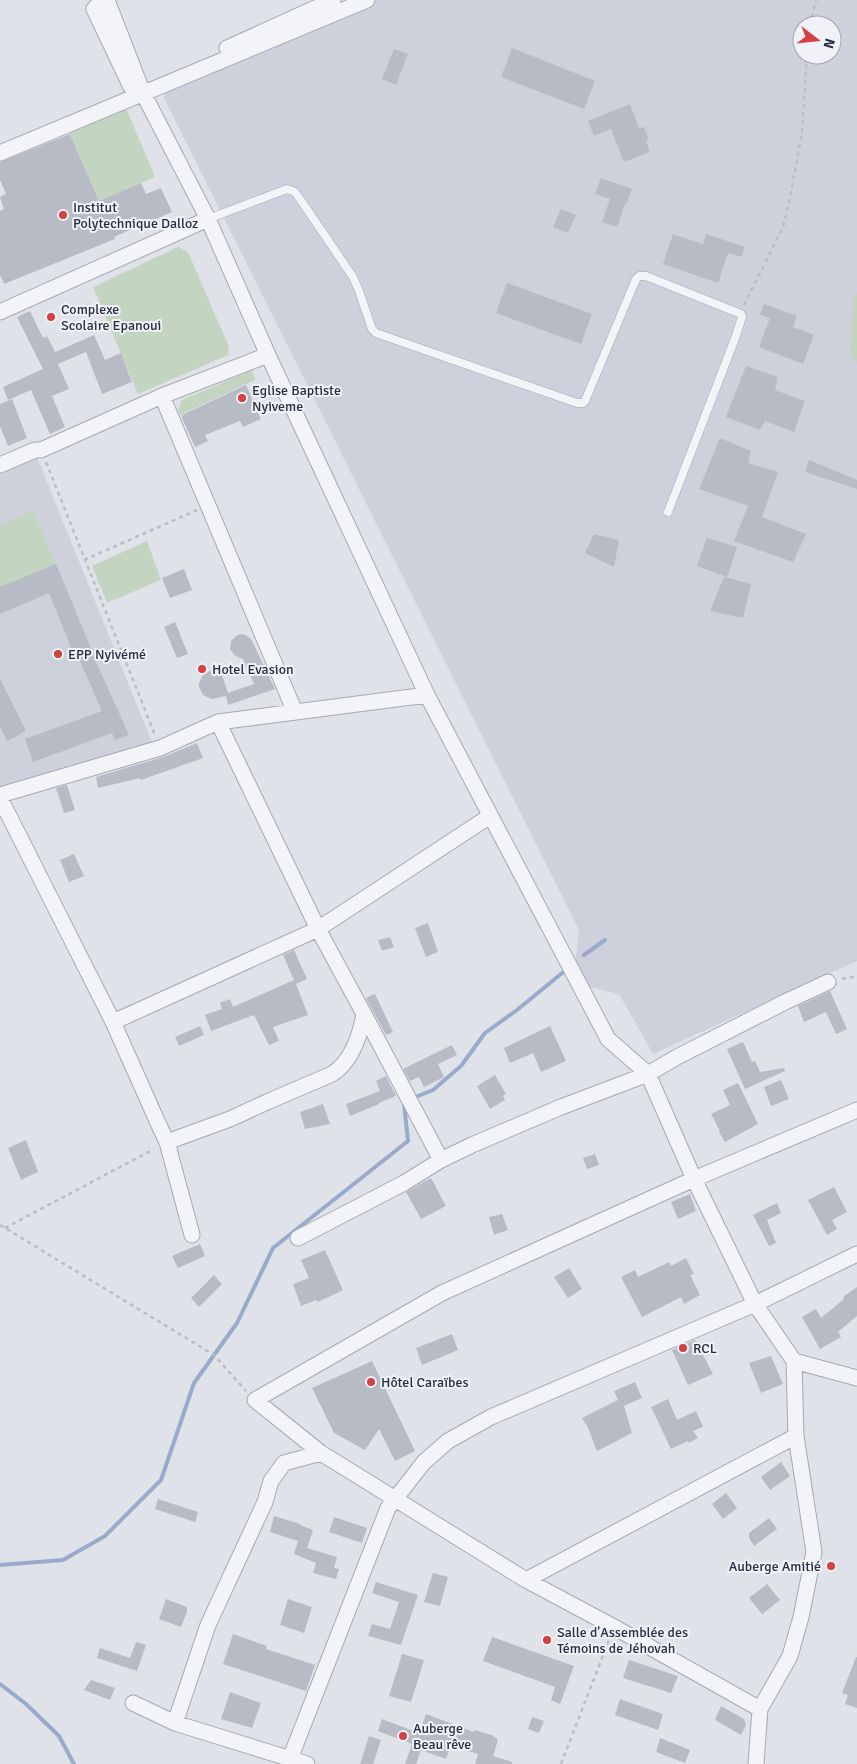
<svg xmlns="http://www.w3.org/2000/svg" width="857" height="1764" viewBox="0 0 857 1764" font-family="Signika,sans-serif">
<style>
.built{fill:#ced1db;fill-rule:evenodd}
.green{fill:#c3d4c1}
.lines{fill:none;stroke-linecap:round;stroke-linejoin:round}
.stream{stroke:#9aaaca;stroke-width:4}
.building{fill:#b7bbc6}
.lane-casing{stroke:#a5a8b3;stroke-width:9}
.street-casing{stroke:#a5a8b3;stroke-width:17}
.path{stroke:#babdc5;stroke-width:2.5;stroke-dasharray:4 4;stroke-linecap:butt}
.lane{stroke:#f3f4f8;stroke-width:8}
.street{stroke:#f3f4f8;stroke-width:15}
.poi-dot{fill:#d14242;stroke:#f0f2f7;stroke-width:2}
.labels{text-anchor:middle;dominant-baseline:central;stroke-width:4;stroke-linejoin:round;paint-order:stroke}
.poi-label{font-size:14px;fill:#282e41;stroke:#f0f2f7;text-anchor:start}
</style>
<rect width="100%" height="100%" fill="#e0e2e9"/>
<path class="built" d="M353,0H857V961L653,1054L619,994L586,986L575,964L579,930L164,98L169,80ZM802,25H832V55H802Z
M35,452L153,745L0,789V467Z"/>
<path class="green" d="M126,108L155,177L99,201L67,126Z
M178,247L188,252L229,347L228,355L138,394L93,287Z
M857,293V362L850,355L853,301Z
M252,370L255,379L253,381L184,413L182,418L178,410L182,400Z
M33,511L56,564L0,587V525Z
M147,541L161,580L107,603L92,566Z"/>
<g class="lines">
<path class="stream" d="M584,955L605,940
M413,1098L433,1090L461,1066L485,1033L517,1010L567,969
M0,1565L63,1560L105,1536L161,1480L194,1383L237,1323L273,1248L408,1141L404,1104
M0,1684L26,1704L59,1736L74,1764"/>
</g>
<path class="building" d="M512,48L595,81L584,109L501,77Z
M394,49L408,54L396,85L382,79Z
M630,104L639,128L644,127L649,140L646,141L650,152L624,162L611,129L594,136L588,121Z
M70,134L99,201L141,183L146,194L161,188L172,212L114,237L115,239L4,284L0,275V211L4,209L0,197L6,194L0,180V162Z
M601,178L632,189L626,205L625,204L617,227L602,222L610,199L595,194Z
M561,209L576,215L568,233L553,227Z
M673,234L703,244L706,234L745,247L741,257L728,253L718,283L663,264Z
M507,283L592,314L581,344L496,313Z
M764,304L797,316L793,327L814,335L803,364L759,347L770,318L760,315Z
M30,311L43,338L47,336L55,352L94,335L105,360L121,353L132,382L102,394L86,352L58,364L69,389L52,396L65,427L50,434L31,390L8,400L3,387L43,369L17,317Z
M746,366L778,377L775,390L805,401L794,432L765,421L760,430L726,417Z
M246,385L261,419L243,427L240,421L205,435L208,441L195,447L182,418L184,414Z
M12,399L27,438L8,446L0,426V404Z
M720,438L751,451L748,463L778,472L762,517L806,534L793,562L734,541L748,506L699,489Z
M809,460L857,480V489L805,472Z
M594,534L619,540L614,567L585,553Z
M707,538L737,547L727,577L697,566Z
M56,564L93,653H92L129,735L115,740L112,733L33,762L25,739L102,711L79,659L76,660L49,593L0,614V587Z
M184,569L192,590L170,598L162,578Z
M724,577L751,584L743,618L710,611Z
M175,622L188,654L177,658L164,627Z
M241,634L245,635L251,639L275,689L228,705L226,696L212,699L203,695L199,687V683L203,675L210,671L219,673L222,675L228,693L254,684L243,659L234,655L230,649L231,641L236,636Z
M0,679L26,731L7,741L0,727Z
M197,743L203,758L141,780L140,778L98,788L96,777L163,757Z
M67,785L75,810L64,813L56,788Z
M74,854L84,876L69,882L60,860Z
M428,923L438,952L426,957L415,928Z
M390,937L394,947L382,951L378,940Z
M294,950L307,979L296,984L308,1015L273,1027L279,1041L269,1045L254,1015L211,1031L205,1015L222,1009L220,1003L230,999L233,1007L294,980L283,955Z
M830,991L847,1029L836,1034L826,1012L804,1022L798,1006Z
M375,994L393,1032L386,1035L366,998Z
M200,1026L204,1035L179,1046L175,1037Z
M550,1026L566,1061L541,1072L533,1053L510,1063L504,1048Z
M743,1042L752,1062L755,1061L760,1072L784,1068L785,1071L745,1089L727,1049Z
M452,1045L457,1055L438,1064L444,1077L424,1087L419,1077L410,1081L403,1069Z
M495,1075L506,1094L503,1096L505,1100L490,1109L477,1086Z
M386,1076L396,1096L379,1103V1104L350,1116L346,1104L380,1091L376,1081Z
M781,1080L789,1099L771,1106L764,1087Z
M738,1083L758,1124L725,1142L719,1132L720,1131L711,1114L730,1105L723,1090Z
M323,1104L330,1124L305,1129L300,1112Z
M26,1140L38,1172L21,1180L8,1148Z
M595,1154L599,1165L587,1169L583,1158Z
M431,1178L446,1206L421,1219L406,1192Z
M834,1187L847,1212L832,1220L837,1229L827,1235L808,1200Z
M690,1194L696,1211L678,1219L671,1202Z
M777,1203L781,1213L767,1220L776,1243L769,1246L753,1215Z
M502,1214L508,1230L494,1235L489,1217Z
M200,1244L205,1256L178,1268L172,1256Z
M325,1250L343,1290L318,1302L316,1300L301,1306L293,1284L309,1278L301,1260Z
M686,1258L694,1274L690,1275L700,1295L684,1304L681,1297L642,1317L621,1277L635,1270L638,1277L669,1262L671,1266Z
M569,1268L582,1289L568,1298L554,1277Z
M214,1275L222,1284L199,1307L191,1298Z
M857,1287V1316L838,1332L841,1337L820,1349L802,1317L816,1309L821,1318L844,1299L843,1297Z
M452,1334L458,1350L422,1365L416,1348Z
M695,1340L713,1374L688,1385L672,1350Z
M771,1356L783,1384L761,1393L749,1363Z
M372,1361L415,1451L395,1461L379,1429L365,1450L334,1433L312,1388Z
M635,1382L642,1398L624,1406L632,1433L597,1451L588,1428L582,1418L618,1400L614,1391Z
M668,1399L677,1420L696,1411L703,1427L693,1431L698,1438L689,1443L688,1441L671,1449L651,1407Z
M781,1462L790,1476L770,1490L761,1477Z
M726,1493L737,1508L723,1519L712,1504Z
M158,1499L198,1512L195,1522L155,1509Z
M274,1516L300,1524V1525L313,1530L307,1548L337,1557L334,1568L339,1569L336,1579L313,1573L316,1563L294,1554L298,1541L270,1532Z
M334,1517L367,1528L362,1543L329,1532Z
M769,1518L777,1529L754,1546L749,1538V1533Z
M433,1573L448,1577L440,1606L424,1602Z
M376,1582L418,1595L401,1645L368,1636L372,1624L390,1629L399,1602L372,1593Z
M767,1584L780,1600L762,1614L749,1598Z
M166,1599L187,1607V1612L181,1627L159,1619Z
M288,1599L312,1607L304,1633L280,1625Z
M233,1634L267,1646L266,1649L315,1665L306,1691L223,1664Z
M492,1637L574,1666L560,1704L551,1700L555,1687L483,1661Z
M136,1642L146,1645L137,1671L97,1658L100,1648L130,1658Z
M402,1654L424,1660L411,1702L389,1696Z
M856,1657H857V1708L845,1704L848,1695L842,1693Z
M629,1660L678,1676L671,1693L623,1678Z
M91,1680L115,1688L110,1700L84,1690Z
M230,1692L261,1703L252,1728L221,1719Z
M620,1699L663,1714L658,1730L615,1715Z
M721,1706L744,1719L746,1725L741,1735L715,1720Z
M426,1714L474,1732L475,1730L492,1735L498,1740L493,1756L512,1762V1764H475L478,1754L451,1746L446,1759L421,1750L416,1764H405L412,1744L378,1731L382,1719L416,1732L417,1727L421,1728Z
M532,1717L544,1721L539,1733L528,1729Z
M369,1736L381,1740L373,1764H360Z
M660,1738L690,1750L685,1763L656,1752Z"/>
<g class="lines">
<defs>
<path id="lane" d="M208,219L287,189L295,192L300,199L353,277L359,291L372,329L376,333L577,403H583L585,401L636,279L639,276H646L741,314L742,317L736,336L668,512"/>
<path id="street" d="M102,0L94,9L131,87
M107,0L143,93L208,219L268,355L427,695L608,1039L648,1074L694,1179L755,1304L794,1361L857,1378
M227,48L333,0
M0,153L367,0
M0,312L208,219
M162,396L295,712
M0,465L35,450H41L162,396L268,355
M0,795L160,748L218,722L427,695
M0,798L113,1022L158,1123L167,1142L192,1235
M364,1014L441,1160
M113,1022L318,929L490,816
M167,1142L230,1119L267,1102L332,1074C351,1062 360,1036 364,1014L318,929L218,722
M298,1238L404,1183L441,1160L472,1145L561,1107L648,1074L677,1057L785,1002L828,982
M526,1580L796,1436
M133,1703L175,1723
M760,1709L614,1627L526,1580L321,1453L255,1400L442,1293L694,1179L857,1110
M288,1764L388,1508L424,1462L448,1441L491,1417L755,1304L857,1254
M307,1764L175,1723L208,1625L265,1502L271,1481L284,1463L321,1453
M756,1764L760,1709L790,1656L801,1617L814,1552L796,1436L794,1361"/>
</defs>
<use href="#lane" class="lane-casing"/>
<use href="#street" class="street-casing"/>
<path class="path" d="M810,25L816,0
M744,305L783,227L789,203L802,132L807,55
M46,462L155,735
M84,560L197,510
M842,979L857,976
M0,1225L214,1355L246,1391
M5,1228L154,1149
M561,1764L609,1640"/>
<use href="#lane" class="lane"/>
<use href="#street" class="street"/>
</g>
<g class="poi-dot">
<circle cx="63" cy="215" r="5"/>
<circle cx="51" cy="317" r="5"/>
<circle cx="242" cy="398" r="5"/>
<circle cx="58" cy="654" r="5"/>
<circle cx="202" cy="669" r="5"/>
<circle cx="683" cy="1348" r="5"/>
<circle cx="371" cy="1382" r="5"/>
<circle cx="831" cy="1566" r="5"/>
<circle cx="547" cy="1640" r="5"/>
<circle cx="403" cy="1736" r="5"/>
</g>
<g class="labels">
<g class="poi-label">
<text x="73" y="207">Institut<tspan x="73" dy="16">Polytechnique Dalloz</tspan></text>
<text x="61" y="309">Complexe<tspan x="61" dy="16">Scolaire Epanoui</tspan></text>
<text x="252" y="390">Eglise Baptiste<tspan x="252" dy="16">Nyiveme</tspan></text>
<text x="68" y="654">EPP Nyivémé</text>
<text x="212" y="669">Hotel Evasion</text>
<text x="693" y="1348">RCL</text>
<text x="381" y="1382">Hôtel Caraïbes</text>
<text x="821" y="1566" text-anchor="end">Auberge Amitié</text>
<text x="557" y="1632">Salle d'Assemblée des<tspan x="557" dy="16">Témoins de Jéhovah</tspan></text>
<text x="413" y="1728">Auberge<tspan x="413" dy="16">Beau rêve</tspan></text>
</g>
</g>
<g transform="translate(817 40) rotate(106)"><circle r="24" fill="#f0f2f7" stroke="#a0a4ae"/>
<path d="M0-4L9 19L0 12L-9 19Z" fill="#d14242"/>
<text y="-8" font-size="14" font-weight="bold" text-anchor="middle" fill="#282e41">N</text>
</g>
</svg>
